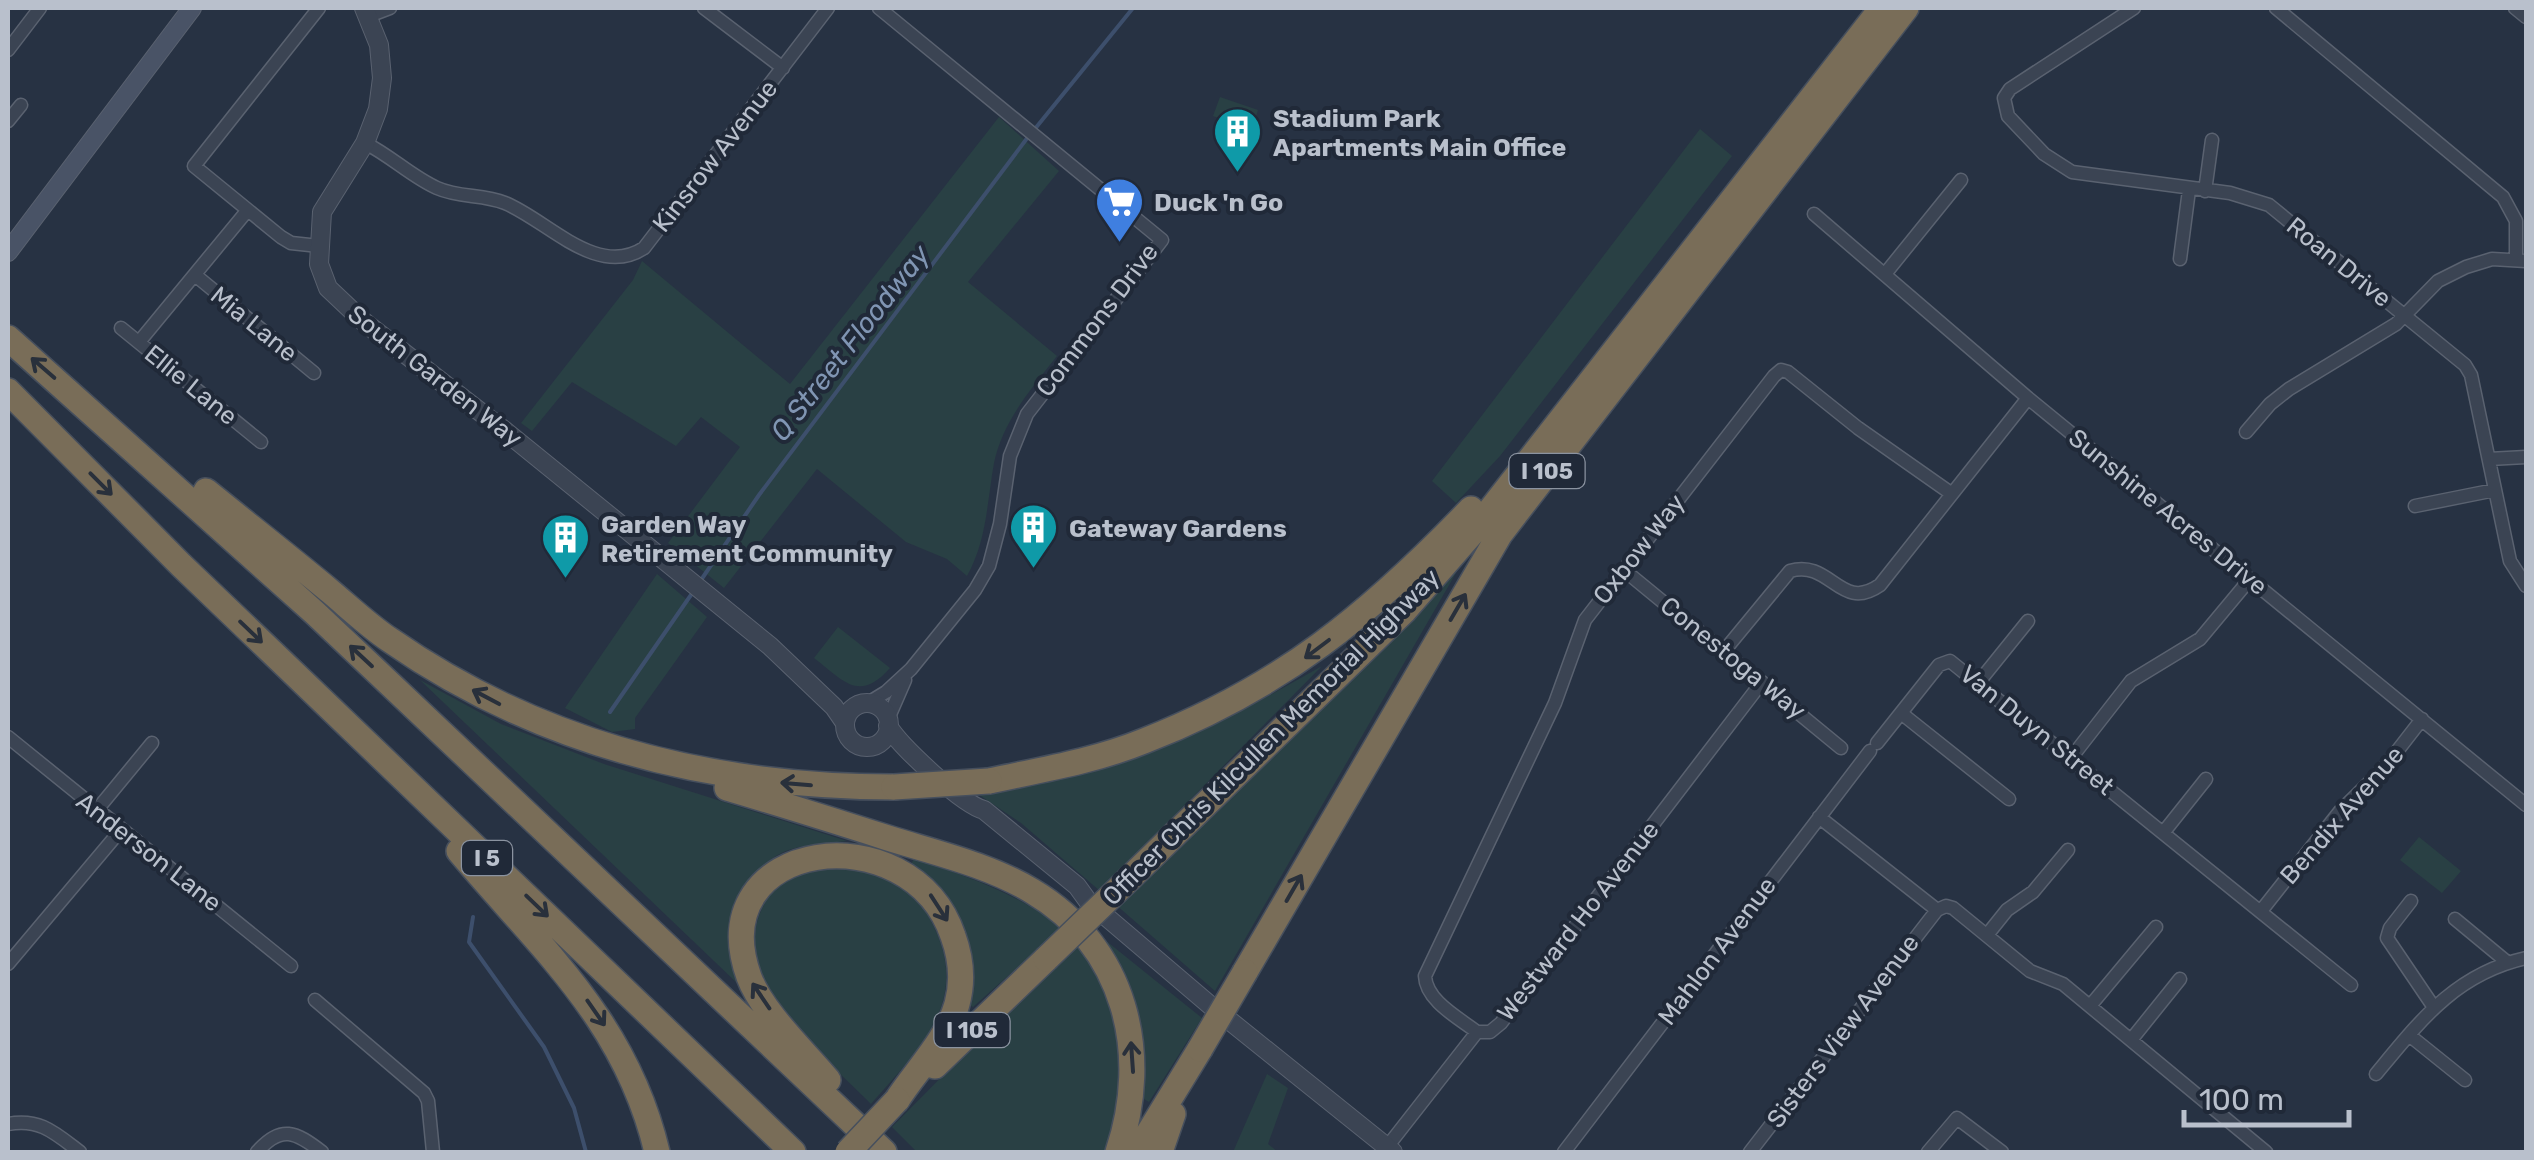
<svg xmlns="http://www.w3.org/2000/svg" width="2534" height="1160" viewBox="0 0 2534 1160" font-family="Rubik,sans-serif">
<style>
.green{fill:#294044}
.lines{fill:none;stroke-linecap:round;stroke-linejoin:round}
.stream{stroke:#3d4f6c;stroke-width:4}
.minor-casing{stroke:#5a6270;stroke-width:15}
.tertiary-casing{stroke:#5a6270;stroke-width:20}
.secondary-casing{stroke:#5a6270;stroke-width:20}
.motorway-casing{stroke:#464f5d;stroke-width:28}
.minor{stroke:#3b4453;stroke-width:12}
.tertiary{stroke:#3b4453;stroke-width:18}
.secondary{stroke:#495366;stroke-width:18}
.motorway{stroke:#796d58;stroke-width:25}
.motorway-bridge-casing{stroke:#464f5d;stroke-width:28;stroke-linecap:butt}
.motorway-bridge{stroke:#796d58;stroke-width:25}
.oneway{stroke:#29303b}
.labels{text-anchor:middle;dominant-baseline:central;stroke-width:8;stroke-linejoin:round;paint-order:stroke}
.shield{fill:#202938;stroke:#8b93a0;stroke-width:2.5}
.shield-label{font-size:22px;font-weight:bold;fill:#b9c0cc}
.poi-label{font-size:25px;font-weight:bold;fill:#b9c0cc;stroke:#202938;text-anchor:start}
.street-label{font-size:25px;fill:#b9c0cc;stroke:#202938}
.water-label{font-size:28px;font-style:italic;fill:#8095b3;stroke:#202938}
</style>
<rect width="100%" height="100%" fill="#273243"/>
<path class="green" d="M1220,97L1258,110L1252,130L1213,116Z
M999,117L1059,171L968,282L1057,356C1031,389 1003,421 994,463C987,502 987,540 967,576L947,559L906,542L817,469L724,588L668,543L740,447L701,417L676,446L572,382L532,431L521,423L633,280L642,261L790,384Z
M1700,129L1732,156L1500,456L1456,503L1432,481Z
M1454,569L1456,573L1215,991L1115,904Z
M657,574L707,617L635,718V729L612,732L565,708Z
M838,627L890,668C859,703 844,681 814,658Z
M1322,666L1100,891L1021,823L972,790C1105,781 1209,731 1322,666Z
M420,680L501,724L604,764L847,841C829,843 809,844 792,849C763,857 737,891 731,919C727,939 733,963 737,983Z
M2419,837L2461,871L2442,893L2400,860Z
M914,858C967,877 1018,893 1062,928L973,1007L968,1004C973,940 965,904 910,867Z
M842,866C860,871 885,875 901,884C916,893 927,912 934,927C971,1003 917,1051 871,1104C827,1059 732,984 760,913C774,877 806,870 842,866Z
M1105,940L1202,1018L1149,1102L1142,1098C1146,1030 1140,1000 1101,944Z
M1076,941C1089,961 1103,982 1112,1004C1131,1050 1121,1107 1106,1152H917L892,1127Z
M1267,1074L1288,1088L1268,1144L1278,1152H1233Z"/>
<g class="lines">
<path class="stream" d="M1034,130L1133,8
M701,580L759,495L1028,137
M610,712L693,592
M473,917L469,942L544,1047L574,1108L586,1152"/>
<defs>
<path id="minor" d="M319,8L194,166L281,237L291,243L319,246
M704,8L783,68
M2134,8L2010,89L2004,98L2008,116L2044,154L2072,172L2230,193L2269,205L2465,365L2471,375L2510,561L2526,586
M2276,8L2503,197L2516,221V258
M2515,8L2526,17
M369,16L390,8
M8,50L40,8
M8,121L21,105
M365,143C391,156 412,177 437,188C459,198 483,194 505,203C547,220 597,279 644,248L828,8
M2205,191L2212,140
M1814,214L2028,398L2526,805
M2180,259L2189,190
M1885,274L1961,180
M195,275L314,373
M121,328L261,442
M139,342L247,211
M2246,432L2270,404L2289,389L2396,324L2438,281L2466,267L2492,259L2526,261
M2489,459L2526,457
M2415,506L2495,490
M1624,570L1841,748
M1724,651L1790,571C1831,559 1840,613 1880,585L2028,398
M1978,683L2028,621
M868,703L886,692L911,669L975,590L989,566L1000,524L1010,456L1027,414L1162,240L879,8
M1901,713L2009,799
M888,719L905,680
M8,737L291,966
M1877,743L1939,665L1950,661L2351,985
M2071,758L2131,681L2200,639L2250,579
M96,811L152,743
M1819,817L1937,910L1946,906L1953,908L2030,971L2063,984L2266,1152
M2163,833L2206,779
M2411,901L2390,928L2387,938L2433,1006
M2261,911L2341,810L2384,768L2422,719
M2455,919L2507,962
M1987,935L2007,910L2033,892L2068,850
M8,964L120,831
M315,1000L424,1093L428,1101L433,1152
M2090,1006L2156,927
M1477,1032C1459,1018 1426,1001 1425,976L1555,703L1585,620L1774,376L1781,370L1788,372L1858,428L1952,494
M2409,1035L2465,1080
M2131,1040L2180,979
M2376,1074C2420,1021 2455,974 2526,958
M8,1124C40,1118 55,1133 80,1152
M1387,1147L1477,1032H1490L1501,1023L1762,682
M257,1152C281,1124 296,1132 322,1152
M1564,1152L1870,751
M1750,1152L1937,910
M1928,1152L1957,1118L2002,1152"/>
<path id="tertiary" d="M364,8L379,45L382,78L378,109L365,143L322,212L319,264L328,288L364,322L505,431L770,646L834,707L845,723
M845 725a22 22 0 1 1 44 0a22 22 0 1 1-44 0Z
M888,726C900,746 963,805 984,810L1077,886L1090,904
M1103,914L1211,1006
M1230,1021L1393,1152"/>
<path id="secondary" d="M8,252L192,8"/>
<path id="motorway" d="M8,338L315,613L884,1152
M8,391L181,565L793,1152
M206,491C248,525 290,558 331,592C350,608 369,626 390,640C541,745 712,787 894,787
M989,781C1040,770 1095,761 1144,741C1282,687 1369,615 1471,509
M727,788C781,804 835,821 888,838C936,853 989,865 1032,891C1126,947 1151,1053 1118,1152
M459,851C542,950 626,1021 657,1152
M1130,878L1404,611L1478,526L1882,8
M1245,972L1500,534L1906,8
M935,1066L1046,959
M828,1080C804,1051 762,1012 749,977C699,838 911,811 953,936C961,958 963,982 957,1004C947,1040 917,1069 897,1100
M1137,1152L1200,1049
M1160,1152L1173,1114"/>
</defs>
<use href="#minor" class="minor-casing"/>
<use href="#tertiary" class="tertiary-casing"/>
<use href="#secondary" class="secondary-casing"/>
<use href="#motorway" class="motorway-casing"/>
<use href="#minor" class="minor"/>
<use href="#tertiary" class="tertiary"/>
<use href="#secondary" class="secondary"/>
<use href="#motorway" class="motorway"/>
<defs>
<path id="motorway-bridge" d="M894,787L989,781
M1046,959L1130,878
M1200,1049L1245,972
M848,1152L897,1100"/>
</defs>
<use href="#motorway-bridge" class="motorway-bridge-casing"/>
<use href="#motorway-bridge" class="motorway-bridge"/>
</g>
<defs><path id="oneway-shaft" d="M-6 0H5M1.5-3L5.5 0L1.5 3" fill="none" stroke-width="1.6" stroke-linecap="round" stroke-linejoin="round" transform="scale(2.5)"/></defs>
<g class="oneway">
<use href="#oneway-shaft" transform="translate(43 368) rotate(-139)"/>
<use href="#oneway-shaft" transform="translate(101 484) rotate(45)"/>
<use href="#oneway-shaft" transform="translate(1458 607) rotate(-60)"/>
<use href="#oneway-shaft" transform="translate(251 632) rotate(44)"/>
<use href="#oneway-shaft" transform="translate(1317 649) rotate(143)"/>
<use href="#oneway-shaft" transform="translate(361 656) rotate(-137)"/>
<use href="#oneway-shaft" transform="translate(486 697) rotate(-152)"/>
<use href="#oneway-shaft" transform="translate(796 784) rotate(-175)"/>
<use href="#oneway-shaft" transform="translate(1294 888) rotate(-60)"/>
<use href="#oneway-shaft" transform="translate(537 906) rotate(44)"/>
<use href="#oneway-shaft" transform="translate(939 908) rotate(57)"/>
<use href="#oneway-shaft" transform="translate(761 996) rotate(-124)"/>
<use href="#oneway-shaft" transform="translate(596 1013) rotate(55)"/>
<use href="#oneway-shaft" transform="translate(1132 1057) rotate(-94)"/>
</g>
<defs>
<symbol id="building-pin" viewBox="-11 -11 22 30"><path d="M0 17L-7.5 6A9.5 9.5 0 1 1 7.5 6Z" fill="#0f9aa8" stroke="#202938"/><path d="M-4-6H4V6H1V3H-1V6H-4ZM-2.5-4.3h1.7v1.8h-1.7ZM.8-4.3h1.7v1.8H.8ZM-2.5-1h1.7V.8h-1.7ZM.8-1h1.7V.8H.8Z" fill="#fff"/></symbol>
<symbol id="supermarket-pin" viewBox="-11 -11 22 30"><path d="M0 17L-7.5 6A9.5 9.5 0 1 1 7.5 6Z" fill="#3f7fe0" stroke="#202938"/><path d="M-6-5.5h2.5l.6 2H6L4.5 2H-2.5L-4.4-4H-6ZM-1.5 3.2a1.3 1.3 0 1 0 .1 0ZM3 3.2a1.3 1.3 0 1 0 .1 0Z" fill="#fff"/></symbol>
</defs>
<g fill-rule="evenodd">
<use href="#building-pin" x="1210" y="104" width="55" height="75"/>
<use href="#supermarket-pin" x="1092" y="174" width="55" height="75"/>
<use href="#building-pin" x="1006" y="500" width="55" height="75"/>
<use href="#building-pin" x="538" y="510" width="55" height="75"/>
</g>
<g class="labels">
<g class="shield">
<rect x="1509.5" y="454" width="75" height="34" rx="8"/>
<rect x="462" y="841" width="50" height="34" rx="8"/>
<rect x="934.5" y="1013" width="75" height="34" rx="8"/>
</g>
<g class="shield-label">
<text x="1547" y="471">I 105</text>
<text x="487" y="858">I 5</text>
<text x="972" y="1030">I 105</text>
</g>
<g class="poi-label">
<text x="1273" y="118">Stadium Park<tspan x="1273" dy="29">Apartments Main Office</tspan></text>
<text x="1154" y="202">Duck 'n Go</text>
<text x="601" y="524">Garden Way<tspan x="601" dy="29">Retirement Community</tspan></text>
<text x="1069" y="528">Gateway Gardens</text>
</g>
<g class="street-label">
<text transform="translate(715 156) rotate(-52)">Kinsrow Avenue</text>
<text transform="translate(2339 262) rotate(39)">Roan Drive</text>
<text transform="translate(1097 320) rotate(-53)">Commons Drive</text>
<text transform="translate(254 324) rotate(39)">Mia Lane</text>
<text transform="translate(435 376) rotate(38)">South Garden Way</text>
<text transform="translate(191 385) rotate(39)">Ellie Lane</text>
<text transform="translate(2168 512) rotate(39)">Sunshine Acres Drive</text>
<text transform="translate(1639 549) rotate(-52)">Oxbow Way</text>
<text transform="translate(1733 658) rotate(39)">Conestoga Way</text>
<text transform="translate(2037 730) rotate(39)">Van Duyn Street</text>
<text transform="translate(1271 737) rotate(-45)">Officer Chris Kilcullen Memorial Highway</text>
<text transform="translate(2342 815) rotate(-49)">Bendix Avenue</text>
<text transform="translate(149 852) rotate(38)">Anderson Lane</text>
<text transform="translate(1578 921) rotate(-52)">Westward Ho Avenue</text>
<text transform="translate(1717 951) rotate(-53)">Mahlon Avenue</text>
<text transform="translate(1843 1031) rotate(-53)">Sisters View Avenue</text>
</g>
<g class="water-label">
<text transform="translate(850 343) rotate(-52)">Q Street Floodway</text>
</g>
</g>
<rect width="2534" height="1160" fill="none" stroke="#b9c0cc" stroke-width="20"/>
<path d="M2184 1110v15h165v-15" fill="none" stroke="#b9c0cc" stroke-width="5"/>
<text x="2199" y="1110" font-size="30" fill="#b9c0cc" stroke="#202938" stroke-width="8" paint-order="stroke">100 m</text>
</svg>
